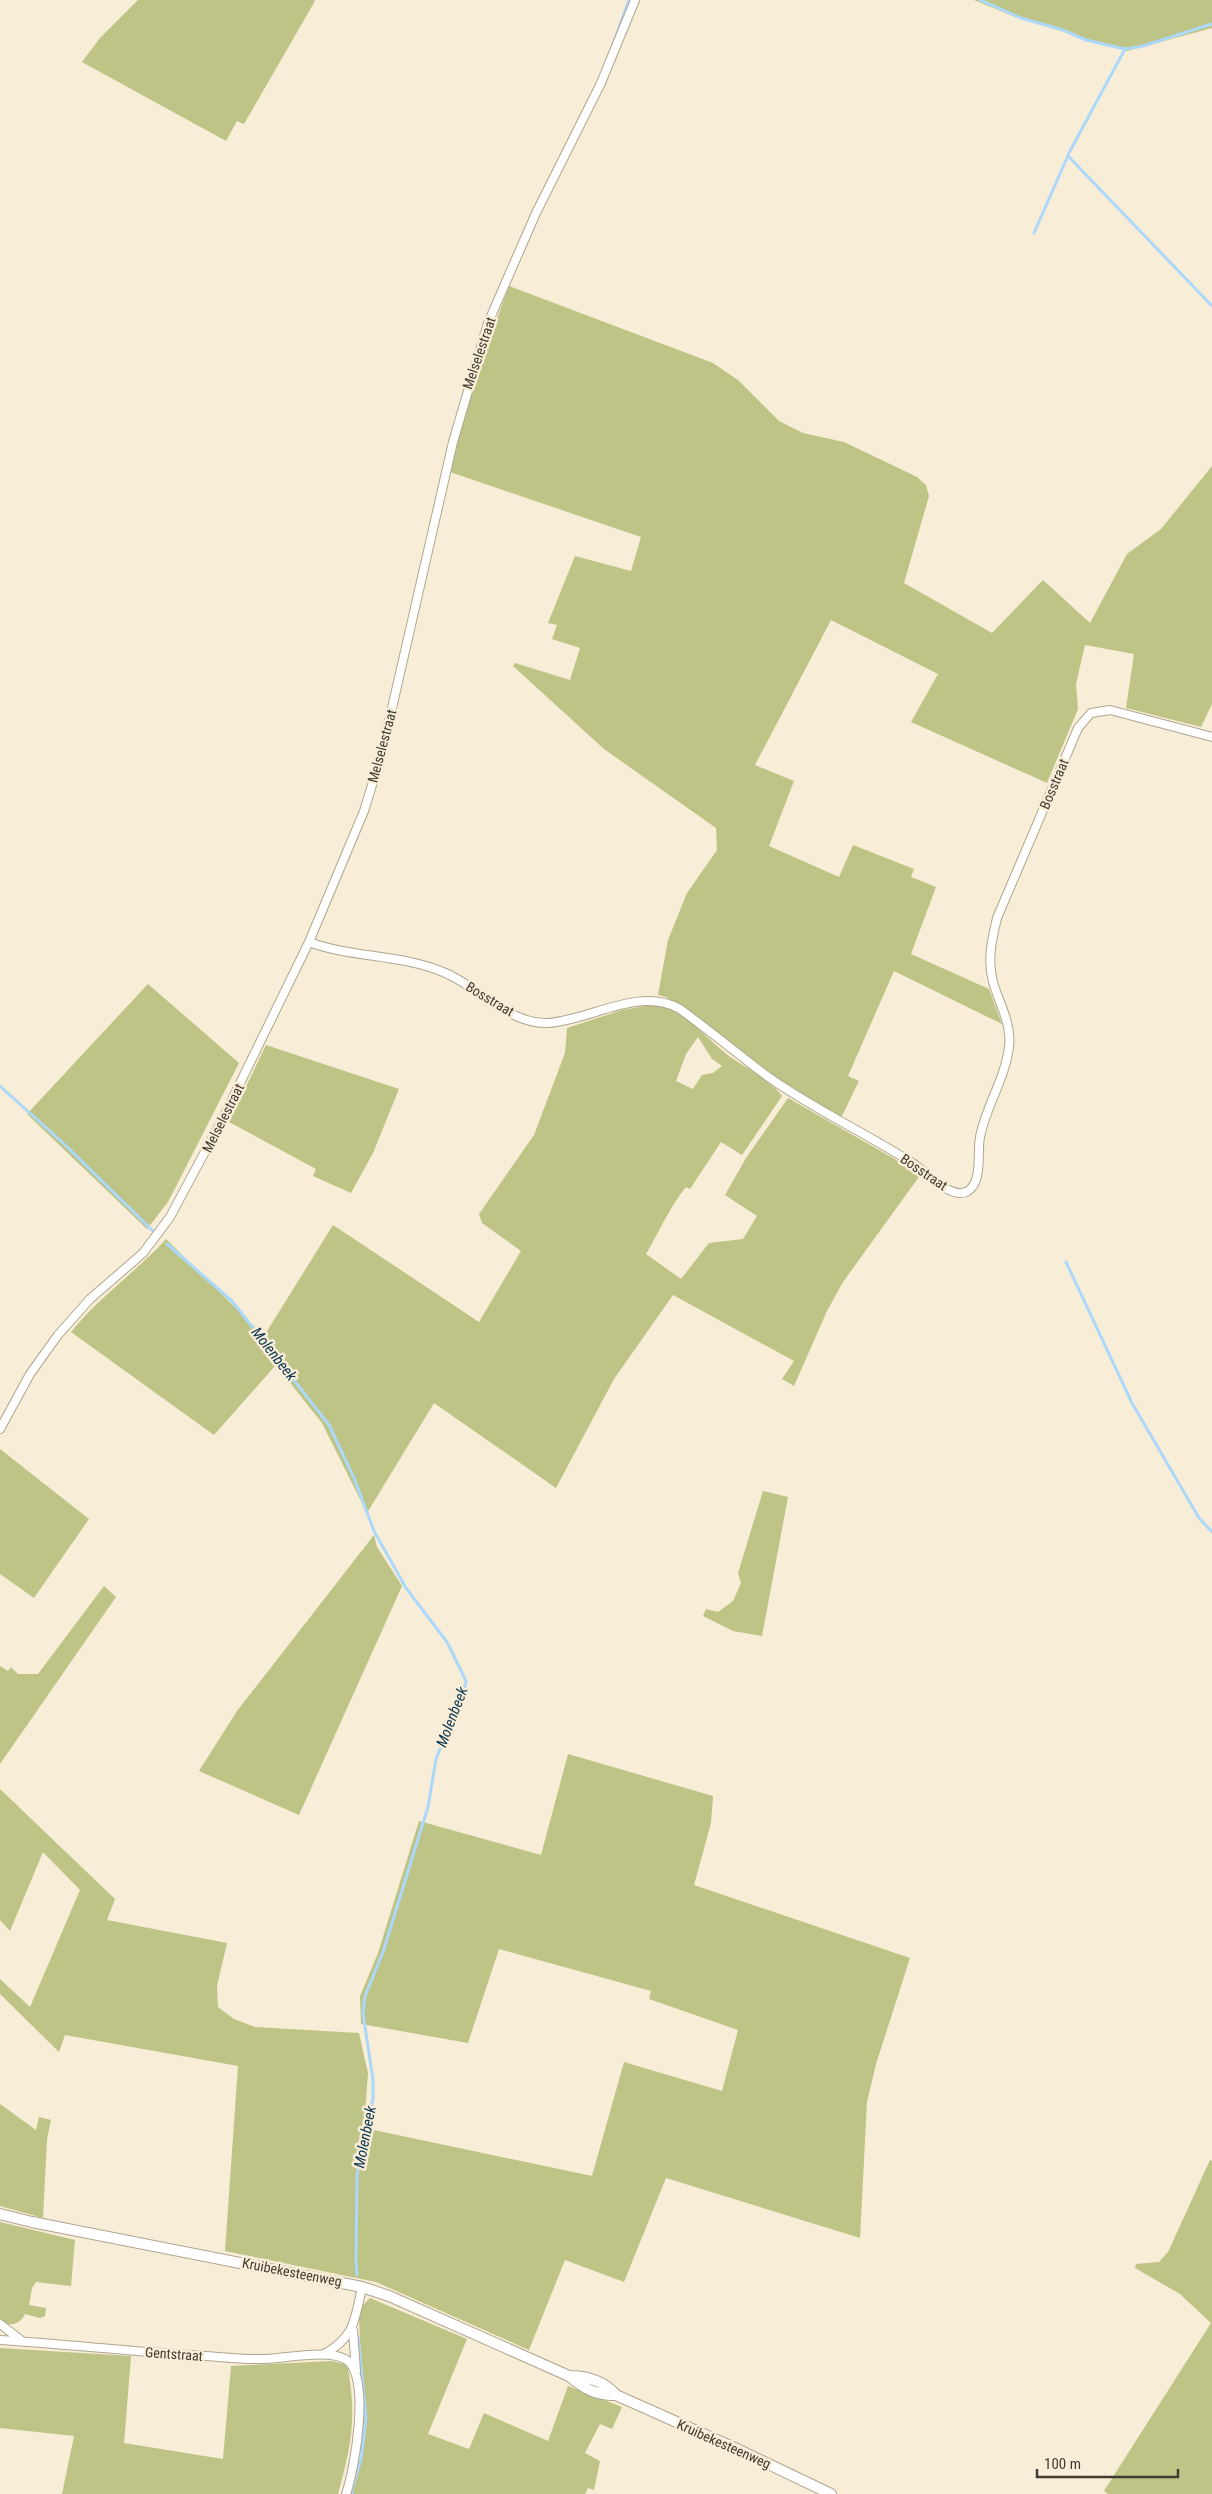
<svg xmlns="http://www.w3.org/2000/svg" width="1212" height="2494" viewBox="0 0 1212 2494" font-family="'Roboto Condensed',sans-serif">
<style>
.green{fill:#bdc485;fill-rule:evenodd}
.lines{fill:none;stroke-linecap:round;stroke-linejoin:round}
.stream{stroke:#acd8fc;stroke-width:3}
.minor-casing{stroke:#b0a590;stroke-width:10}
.tertiary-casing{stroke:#b0a590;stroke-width:12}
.minor{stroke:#fff;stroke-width:8}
.tertiary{stroke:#fff;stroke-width:10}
.labels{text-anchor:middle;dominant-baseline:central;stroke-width:5;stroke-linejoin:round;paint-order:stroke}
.street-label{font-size:14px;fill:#413c33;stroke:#f8edd6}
.water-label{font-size:15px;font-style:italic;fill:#093552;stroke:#f8edd6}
</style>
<rect width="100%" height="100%" fill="#f8edd6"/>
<path class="green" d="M138,0H313L315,1L244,124L237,121L226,141L82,62L100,38Z
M974,0H1212V28L1127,51L1015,17Z
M509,286L713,363L738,380L779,421L803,433L844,442L917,477L926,485L929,496L904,583L992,633L1043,580L1090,623L1127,554L1161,529L1212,466V704L1201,727L1126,708L1134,654L1085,645L1076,684L1078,709L1047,783L911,722L938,674L831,620L755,765L794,781L769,846L839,877L853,845L914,869L911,877L936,887L911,954L989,989L1002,1024L894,971L848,1076L859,1081L841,1118L790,1090L679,1006L666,997L658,995L668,940L687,893L717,850L716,828L604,749L513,666L515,663L570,680L580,648L552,639L557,625L548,623L575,556L631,571L641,537L450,472L469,395Z
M148,984L239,1063L168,1202L147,1229L27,1114Z
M656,1004C685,1011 706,1038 729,1056C743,1066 773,1082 782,1096L742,1155L721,1142L690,1189L686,1187C672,1203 658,1234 646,1254L681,1279L709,1243L743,1239L757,1216L725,1195L746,1158L788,1098L921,1174L843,1282L827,1311L794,1386L782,1379L794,1361L673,1295L614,1379L556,1488L434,1403L367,1513L322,1423L276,1365L214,1435L71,1332C99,1297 136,1272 166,1239L264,1336L333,1225L479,1322L521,1251L482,1223L479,1214L534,1135L565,1053L567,1028L622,1010ZM698,1037L712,1059L722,1066L713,1073L702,1075L693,1089L676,1081L686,1054Z
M266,1045L399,1089L373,1153L351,1193L313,1176L316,1169L229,1122Z
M0,1449L89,1519L34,1598L0,1574Z
M763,1491L788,1497L762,1636L733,1631L703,1616L706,1609L718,1612L733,1601L741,1583L738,1573Z
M374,1535L377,1547L402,1586L299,1815L199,1771L237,1711Z
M104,1586L116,1597L0,1764V1666L8,1671L11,1667L18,1674H38Z
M568,1754L713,1796L711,1823L694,1885L910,1958L876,2064L867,2102L860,2238L666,2178L624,2282L565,2260L529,2350L376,2282L225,2251L238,2066L65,2035L59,2052L0,1994V1979L30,2007L80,1890L43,1852L10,1931L0,1920V1789L115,1899L107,1920L227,1943L217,1986L218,2007L234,2019L255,2027L359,2033L368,2073L364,2128L592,2176L624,2062L722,2091L738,2030L649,1999L651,1991L499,1949L468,2043L361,2024L360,1996L378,1953L419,1821L541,1855Z
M0,2104L36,2130L39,2117L51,2120L47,2139L43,2218L0,2206Z
M1210,2160L1212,2161V2494H1108L1104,2491L1211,2323L1180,2294L1135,2268L1136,2264L1159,2262L1168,2252Z
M0,2222L75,2240L71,2286L36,2282L32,2288L29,2305L46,2308L45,2316L40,2318L25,2314C20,2324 10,2328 0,2320Z
M370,2298L467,2339L428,2434L469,2449L484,2413L548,2441L568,2386L622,2407L612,2429L600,2424L585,2453L600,2461L594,2490L588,2488L585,2494H352C371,2433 361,2379 359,2317L362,2306Z
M0,2348L131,2356L124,2443L223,2459L231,2366L332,2361L344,2364L348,2369C357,2419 351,2446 338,2494H62L74,2436L0,2428Z"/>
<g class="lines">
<path class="stream" d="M980,0L1021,18L1063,30L1086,40L1125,49L1143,46L1212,24
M611,50L629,0
M1068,156L1212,306
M1034,233L1070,151L1125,49
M0,1086L63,1143L153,1231
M167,1244L232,1301L329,1425L354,1478L374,1531L406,1588L447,1642L466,1681L464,1691L436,1759L428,1807L383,1952L365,1996L363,2013L373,2080V2099L359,2157L357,2178L356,2261L357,2275
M1066,1262L1132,1403L1199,1518L1212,1532
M353,2494L351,2493L361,2459L366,2418L358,2336"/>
<defs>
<path id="minor" d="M309,942C352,958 400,954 443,972C477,985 509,1025 548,1023C592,1020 638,986 680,1009C710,1031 738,1054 767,1076C813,1109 866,1133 914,1164C926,1172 952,1201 968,1191C983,1181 977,1152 980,1137C986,1106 1005,1079 1009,1047C1012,1024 999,1003 993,982C987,960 992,939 997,918L1078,728L1091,713L1110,710L1212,737
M0,1429L30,1374L58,1335L90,1299L143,1253L170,1217L223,1118L309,942L364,811L381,756L453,442L488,323L536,213L601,83L635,0
M0,2324L22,2341
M353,2330L356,2371
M0,2340C63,2344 126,2351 190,2355C215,2356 241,2360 266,2359C286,2358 333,2348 348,2361C370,2381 355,2468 346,2494
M324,2354C355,2337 355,2319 362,2287"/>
<path id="tertiary" d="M0,2214L32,2222L362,2287L389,2296L569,2376C583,2388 597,2396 616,2395L737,2449L831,2494
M569,2376C587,2376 604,2381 616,2395"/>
</defs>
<use href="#minor" class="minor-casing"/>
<use href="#tertiary" class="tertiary-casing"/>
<use href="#minor" class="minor"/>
<use href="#tertiary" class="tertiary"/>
</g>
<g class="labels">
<g class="street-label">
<text transform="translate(479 353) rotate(-71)">Melselestraat</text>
<text transform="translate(382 746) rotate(-75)">Melselestraat</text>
<text transform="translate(1054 784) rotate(-67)">Bosstraat</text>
<text transform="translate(490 999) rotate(31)">Bosstraat</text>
<text transform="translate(223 1118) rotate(-63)">Melselestraat</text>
<text transform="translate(924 1172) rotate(34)">Bosstraat</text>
<text transform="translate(292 2272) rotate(11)">Kruibekesteenweg</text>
<text transform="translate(174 2354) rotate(4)">Gentstraat</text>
<text transform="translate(724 2444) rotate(24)">Kruibekesteenweg</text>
</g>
<g class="water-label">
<text transform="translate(274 1354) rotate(52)">Molenbeek</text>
<text transform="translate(452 1717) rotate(-69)">Molenbeek</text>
<text transform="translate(365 2137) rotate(-79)">Molenbeek</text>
</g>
</g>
<path d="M1037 2469v8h141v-8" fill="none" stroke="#413c33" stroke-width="2.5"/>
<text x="1044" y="2469" font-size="15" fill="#413c33" stroke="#f8edd6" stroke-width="4" paint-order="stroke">100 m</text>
</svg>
